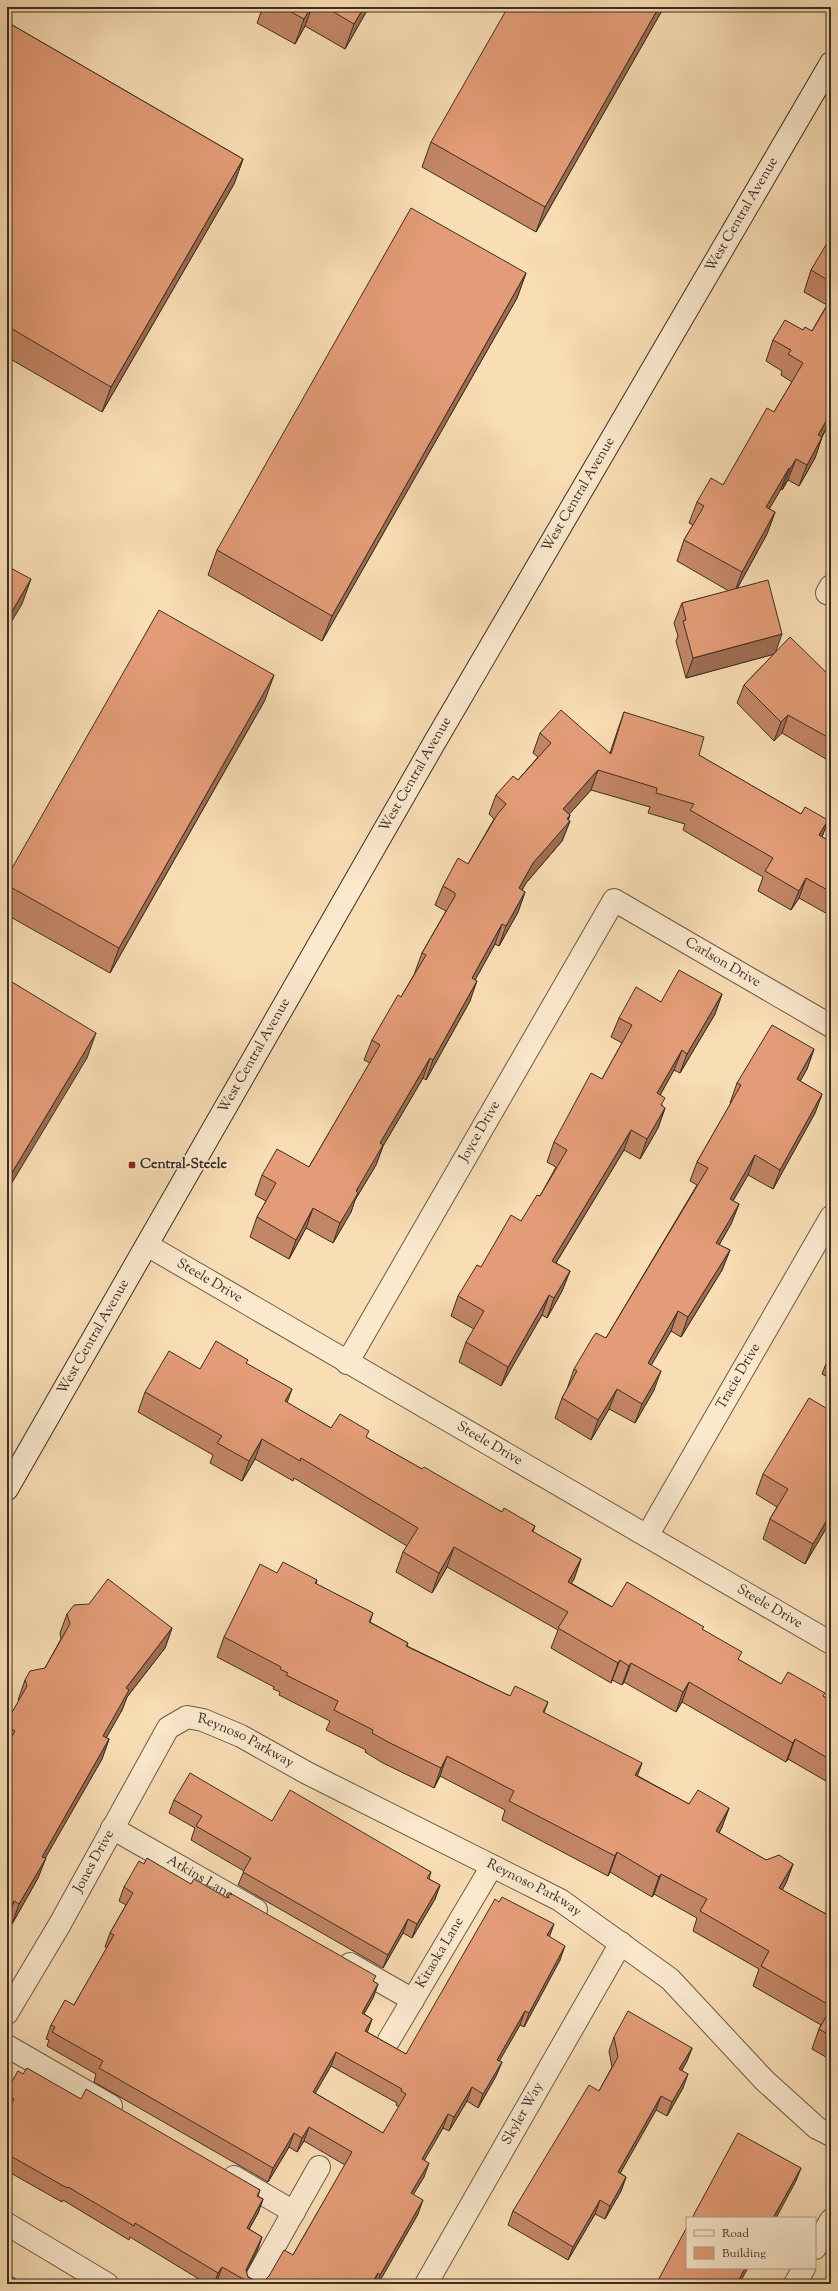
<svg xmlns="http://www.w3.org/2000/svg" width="838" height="2291" viewBox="0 0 838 2291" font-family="'Sorts Mill Goudy',serif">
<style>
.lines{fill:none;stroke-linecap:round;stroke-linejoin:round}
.minor-casing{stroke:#6b5a48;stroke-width:24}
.secondary-casing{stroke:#3c2e24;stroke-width:24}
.minor{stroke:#fbe9ce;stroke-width:22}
.secondary{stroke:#fbe9ce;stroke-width:22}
.wall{fill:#c38666;stroke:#3c2e24;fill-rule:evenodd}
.shaded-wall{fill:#9f6d53;stroke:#3c2e24}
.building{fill:#e39c77;stroke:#3c2e24;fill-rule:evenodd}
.poi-dot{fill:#8f2418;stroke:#fbe9ce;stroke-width:1.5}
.labels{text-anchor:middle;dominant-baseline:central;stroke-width:3;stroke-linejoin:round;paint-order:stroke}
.street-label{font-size:14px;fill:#3c2e24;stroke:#fbe9ce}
.poi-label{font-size:14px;font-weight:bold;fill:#3c2e24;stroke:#fbe9ce;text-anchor:start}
</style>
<rect width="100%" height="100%" fill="#f9ddb4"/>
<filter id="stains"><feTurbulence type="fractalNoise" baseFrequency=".005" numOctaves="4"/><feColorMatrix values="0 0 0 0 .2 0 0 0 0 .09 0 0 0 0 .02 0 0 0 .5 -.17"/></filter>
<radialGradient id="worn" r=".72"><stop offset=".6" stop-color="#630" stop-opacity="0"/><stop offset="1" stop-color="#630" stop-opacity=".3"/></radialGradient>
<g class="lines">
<defs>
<g id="minor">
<path d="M831,586L827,593L831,595"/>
<path id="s1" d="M147,1245L831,1643"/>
<path id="s2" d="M347,1363L614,900L831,1026"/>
<path id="s3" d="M647,1536L831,1217"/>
<path id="s4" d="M112,1828L256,1910"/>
<path d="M350,1964L413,2000"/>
<path id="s5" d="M7,2013L60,1924L168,1728L187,1717L203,1720L241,1736L307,1773L560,1900L670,1979L765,2081L817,2128L831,2135"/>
<path id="s6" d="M389,2040L492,1866"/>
<path d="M7,2046L111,2106"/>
<path d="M234,2177L294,2212"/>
<path d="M7,2224L107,2284"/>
<path d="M815,2248L831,2220"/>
<path d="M253,2284L319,2167"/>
<path id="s7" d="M426,2284L621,1943"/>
<path d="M795,2284L804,2268"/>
</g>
<g id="secondary">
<path id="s8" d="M7,1489L433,745L831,63"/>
</g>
</defs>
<use href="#minor" class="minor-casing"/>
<use href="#secondary" class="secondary-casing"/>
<use href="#minor" class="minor"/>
<use href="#secondary" class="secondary"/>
</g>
<path class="wall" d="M263,7H369L345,49L305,26L295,44L257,23Z
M664,7L536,232L422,167L431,142Z
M7,22L243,159L234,184L102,412L7,357Z
M831,245V420L822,437L815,458L799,486L788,480L782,490L781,489L769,509L775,512L767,534L737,589L775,653L831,677V762L782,733L774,741L737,703L744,685L774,654L686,678L676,641L678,636L674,623L682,603L729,591L677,561L684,540L693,525L689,523L697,502L723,485L774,412L792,382L781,375L782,371L766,361L773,340L803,330L812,331L827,305L804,292L811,270Z
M526,273L517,298L322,641L208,575L217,550Z
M265,700L110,973L7,915V877Z
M624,712L801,814L828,820L822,837L831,842V916L799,898L791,910L758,891L763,877L683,830L685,824L648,813L650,807L591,790L569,814L570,815L568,820L570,821L562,841L526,883L522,890L525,892L518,912L499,946L495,944L475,980L470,1001L426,1080L423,1078L383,1146L376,1165L355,1200L351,1212L333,1243L306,1228L289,1259L250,1237L257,1217L266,1201L255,1195L262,1175L309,1167L370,1063L364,1060L372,1040L401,997L415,973V972L422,953L446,911L435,905L443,886L468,864L494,819L489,814L496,795L518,780L538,757L533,753L540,733L610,753L617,732Z
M722,994L715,1014L680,1073L674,1070L660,1095L662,1106L665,1108L658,1128L640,1159L624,1150L556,1263L570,1271L562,1291L547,1318L542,1315L501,1386L459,1362L466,1342L474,1329L451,1316L458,1296L481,1267L521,1221L540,1196L556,1167L547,1162L554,1142L602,1079L622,1043L611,1037L619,1018L661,1002Z
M814,1049L807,1069L800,1081L822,1094L815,1113L773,1189L748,1175L733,1201L739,1204L731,1224L719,1245L730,1250L722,1270L681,1337L671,1331L651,1365L654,1390L635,1423L609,1409L591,1440L555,1418L562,1398L567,1389L574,1369L606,1338L697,1185L690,1181L697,1162L731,1103H730L737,1083Z
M831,1351V1379L822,1374Z
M246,1363L287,1403L331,1428L367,1438L422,1469L502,1512L535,1526L533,1532L581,1559L574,1579L571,1583L612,1607L703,1630L739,1660L781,1684L823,1696L831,1701V1784L788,1759L786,1762L682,1702L676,1712L624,1682L622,1685L612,1680L611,1683L551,1648L558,1630L447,1567L432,1593L396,1572L403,1552L407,1546L294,1478L293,1481L255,1459L242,1481L210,1463L213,1455L138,1412L145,1392L200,1369Z
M831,1411V1520L805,1564L763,1539L770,1519L777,1507L756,1494L763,1474Z
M277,1573L317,1580L316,1584L373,1613L370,1622L408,1643L407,1646L510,1696L548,1702L544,1713L638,1776L689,1804L729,1808L722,1827L719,1833L766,1860L793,1864L786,1883L782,1890L826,1914L831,1913V2060L812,2049L819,2029L821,2025L753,1986L759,1969L693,1931L697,1918L654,1894L652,1897L610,1872L608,1876L502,1820L505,1810L440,1776L434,1788L383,1763L365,1752L366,1750L326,1730L330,1721L279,1695L280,1692L273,1689L274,1687L217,1657L224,1637Z
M67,1614L172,1628L165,1648L127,1697L122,1710L106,1738L109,1739L102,1759L45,1858L38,1878L12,1924L7,1921V1721L19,1701L18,1700L25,1680L45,1668L61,1639L60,1633Z
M174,1800L272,1821L431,1872L429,1879L440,1885L435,1899L412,1938L403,1933L383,1968L238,1885L244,1871L191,1840L195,1828L169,1813Z
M144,1864L191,1884L378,1984L373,1998L364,2014L372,2019L367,2032L406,2054L549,1936L560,1960L524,2027L520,2025L499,2061L502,2062L496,2076L478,2108L467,2101L449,2131L443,2128L424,2160V2177L413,2194L418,2214L378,2284H222L217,2281L215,2284H207L130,2237L129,2240L63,2200L62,2202L7,2171V2090L23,2074L81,2099L260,2190L258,2196L263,2199L258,2213L249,2229L262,2237L257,2251L246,2272L248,2277L258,2282L264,2281L293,2255L345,2165L304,2141L297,2152L289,2147L268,2182L94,2082L96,2074L47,2046L49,2040L46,2039L51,2025L74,2005L107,1948L105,1947L110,1933L126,1905L119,1901L124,1887ZM331,2066L397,2103L396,2105L399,2107L383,2133L315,2093Z
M614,2037L692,2048L687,2061L682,2070L683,2088L667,2116L656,2110L620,2173L626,2177L621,2191L605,2219L595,2214L568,2260L508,2225L513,2211L599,2091L612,2067L609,2051Z"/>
<path class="shaded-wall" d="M311,7H312L305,26L295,44L304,19Z
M364,7H369L345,49L354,24Z
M659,7H664L536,232L545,207Z
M243,159L234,184L102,412L111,387Z
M526,273L517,298L322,641L332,616Z
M831,413V420L811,456L818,435Z
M822,437L815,458L799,486L807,465Z
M796,459L788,480L782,490L790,469Z
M789,468L781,489L758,528L766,507Z
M775,512L767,534L734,594L742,572Z
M31,579L22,604L7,629V620Z
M782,634L775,654L686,678L693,658Z
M274,675L265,700L110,973L119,948Z
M788,715L782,733L774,741L781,722Z
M598,770L591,790L556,829L563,809Z
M570,815L567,824L570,821L562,841L526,883L512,908L519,888L533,863Z
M828,820L821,840L819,835Z
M806,878L799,898L791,910L799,891Z
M525,892L518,912L499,946L506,926Z
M502,924L495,944L465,998L472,978Z
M477,981L470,1001L426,1080L433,1060Z
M722,994L715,1014L680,1073L687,1054Z
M96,1033L87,1058L7,1191V1181Z
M814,1049L807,1069L790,1099L797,1079Z
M682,1050L674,1070L650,1113L657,1093Z
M430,1058L423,1078L383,1146L376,1165L355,1200L351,1212L333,1243L340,1223L380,1143Z
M822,1094L815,1113L773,1189L780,1170Z
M665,1108L658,1128L640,1159L647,1139Z
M631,1130L624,1150L545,1281L552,1261Z
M755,1155L748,1175L722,1219L730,1199Z
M739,1204L731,1224L709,1262L716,1243Z
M313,1208L306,1228L289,1259L296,1240Z
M730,1250L722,1270L681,1337L688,1317Z
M570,1271L562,1291L547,1318L554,1298Z
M549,1295L542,1315L501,1386L508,1367Z
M678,1311L671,1331L641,1383L648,1363Z
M661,1371L654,1390L635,1423L642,1404Z
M292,1389L285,1408V1401Z
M617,1389L609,1409L591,1440L598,1420Z
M262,1439L255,1459L242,1481L249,1461Z
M831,1513V1520L805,1564L813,1544Z
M454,1547L447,1567L432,1593L439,1573Z
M581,1559L574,1579L561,1601L568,1582Z
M172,1628L165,1648L127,1697L122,1710L96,1756L103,1736L126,1688Z
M620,1660L612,1680L611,1683L618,1663Z
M631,1663L624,1682L622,1685L629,1666Z
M689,1682L682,1702L676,1712L683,1692Z
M109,1739L102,1759L35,1876L42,1857Z
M795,1739L788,1759L786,1762L793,1743Z
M447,1756L440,1776L434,1788L441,1768Z
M642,1763L635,1783V1775Z
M729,1808L722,1827L709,1851L716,1831Z
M617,1852L610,1872L608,1876L615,1856Z
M46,1858L38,1878L12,1924L19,1904Z
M793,1864L786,1883L772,1908L779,1888Z
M661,1874L654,1894L652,1897L659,1877Z
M440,1885L435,1899L412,1938L417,1924Z
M14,1901L7,1921V1914Z
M408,1919L403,1933L383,1968L388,1955Z
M554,1924L549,1938L547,1935Z
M565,1946L560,1960L524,2027L529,2013Z
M378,1984L373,1998L356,2027L362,2013Z
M525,2011L520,2025L492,2074L497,2060Z
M372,2019L367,2033L365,2031Z
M692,2048L687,2061L674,2083L679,2069Z
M336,2052L331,2066L308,2106L313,2092Z
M502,2062L496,2076L478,2108L483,2094Z
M688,2074L683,2088L667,2116L672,2102Z
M472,2087L467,2101L449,2131L454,2117Z
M661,2096L656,2110L613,2186L618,2172Z
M448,2114L443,2128L417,2173L422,2159Z
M309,2127L304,2141L297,2152L302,2138Z
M294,2133L289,2147L268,2182L273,2168Z
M429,2163L424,2177L406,2207L411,2193Z
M801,2168L796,2181L776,2218H773Z
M626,2177L621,2191L605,2219L610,2206Z
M263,2199L258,2213L242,2242L247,2228Z
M423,2200L418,2214L378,2284H377L380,2275Z
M600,2200L595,2214L568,2260L573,2247Z
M262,2237L257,2251L243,2279L246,2270Z
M222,2267L217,2281L215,2284H214L218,2273Z
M745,2268H748L739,2284H737Z
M378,2273L374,2284H371Z"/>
<path class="building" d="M282,7H311L304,19Z
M325,7H364L354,24Z
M508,7H659L545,207L431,142Z
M7,22L243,159L111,387L7,326Z
M411,208L526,273L332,616L217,550Z
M827,243L831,245V282L811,270Z
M831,299V413L818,435L822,437L807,465L796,459L790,469L789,468L766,507L775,512L742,572L684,540L704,506L697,502L711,478L723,485L767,408L774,412L803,363L788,354L791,350L773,340L785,320L803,330L805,327L812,331Z
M7,566L31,579L7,620Z
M768,580L782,634L693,658L683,621L686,620L682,603Z
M159,610L274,675L119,948L7,885V877Z
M790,637L831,677V739L788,715L781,722L744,685Z
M561,710L611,754L624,712L704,737L699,755L801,814L805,807L828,820L819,835L831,842V892L806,878L799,891L765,871L773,858L690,810L694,804L656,793L657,788L598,770L563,809L570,815L567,819L570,821L533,863L519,888L525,892L506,926L502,924L472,978L477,981L433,1060L430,1058L380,1143L383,1145L356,1191L358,1193L340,1223L313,1208L296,1240L257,1217L276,1183L262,1175L277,1149L309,1167L380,1045L372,1040L398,995L401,997L426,955L422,953L455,896V893L443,886L458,858L468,864L497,815L506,804L496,795L513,776L518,780L551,743L540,733Z
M679,970L722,994L687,1054L682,1050L657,1093L665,1098L661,1105L665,1108L647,1139L631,1130L552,1261L570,1271L554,1298L549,1295L508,1367L466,1342L484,1311L458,1296L477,1265L481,1267L511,1215L521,1221L537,1195L540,1196L567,1150L554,1142L591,1073L602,1079L632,1025L619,1018L636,987L661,1002Z
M7,979L96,1033L7,1181Z
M772,1025L814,1049L797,1079L822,1094L780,1170L755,1155L730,1199L739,1204L716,1243L730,1250L688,1317L678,1311L648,1363L661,1371L642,1404L617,1389L598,1420L562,1398L577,1371L574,1369L593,1337L596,1333L606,1338L708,1168L697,1162L741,1085L737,1083Z
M216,1341L248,1360L246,1363L292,1389L285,1401L331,1428L340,1414L369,1431L366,1437L422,1469L424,1467L502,1512L504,1508L535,1526L532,1531L581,1559L568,1582L612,1607L627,1582L704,1627L702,1629L742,1652L738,1659L781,1684L788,1672L825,1693L823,1696L831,1701V1760L795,1739L793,1743L689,1682L683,1692L631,1663L629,1666L620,1660L618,1663L558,1628L568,1612L454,1547L439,1573L403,1552L418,1528L301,1458L300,1461L262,1439L249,1461L217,1443L222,1436L145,1392L169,1351L200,1369Z
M809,1398L831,1411V1513L813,1544L770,1519L788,1489L763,1474Z
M283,1562L317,1580L315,1583L373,1613L369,1622L408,1643L406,1646L510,1696L515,1686L548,1702L543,1712L642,1763L635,1775L689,1804L698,1790L729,1808L716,1831L766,1860L779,1855L793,1864L779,1888L826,1914L831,1913V2006L761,1966L769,1951L700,1911L707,1899L661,1874L659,1877L617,1852L615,1856L509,1801L514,1791L447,1756L441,1768L390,1743L372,1733L373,1730L334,1710L338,1701L286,1675L288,1673L280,1669L281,1667L224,1637L260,1564L277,1573Z
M108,1579L172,1628L126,1688L129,1690L103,1736L109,1739L42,1857L46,1858L19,1904L14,1901L7,1914V1751L8,1749H7V1745L15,1731L7,1726V1721L27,1686L25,1680L30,1671L45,1668L70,1624L67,1614L74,1605L89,1604Z
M190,1773L272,1821L290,1790L431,1872L427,1878L440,1885L417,1924L408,1919L388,1955L243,1872L251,1858L196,1826L202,1816L174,1800Z
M147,1858L191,1884L194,1879L227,1898L230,1893L376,1976L373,1981L378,1984L362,2013L372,2019L365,2031L406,2054L495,1899L499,1902L502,1897L554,1924L547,1935L565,1946L529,2013L525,2011L497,2060L502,2062L483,2094L472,2087L454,2117L448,2114L422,2159L429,2163L411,2193L423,2200L380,2275L378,2273L371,2284H252L222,2267L218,2273L135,2223L134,2226L68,2187L67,2188L7,2154V2111L14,2099L7,2095V2090L18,2071L23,2074L27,2068L81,2099L86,2089L260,2190L257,2196L263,2199L247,2228L262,2237L246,2270L248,2277L258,2282L264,2281L269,2276L284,2250L293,2255L352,2152L309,2127L302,2138L294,2133L273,2168L99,2068L103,2061L52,2032L55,2027L51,2025L65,2000L74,2005L114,1935L110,1933L133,1893L124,1887L139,1861L144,1864ZM336,2052L402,2089L401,2091L406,2094L383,2133L313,2092Z
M831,2008V2036L819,2029Z
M628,2011L692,2048L679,2069L688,2074L672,2102L661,2096L618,2172L626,2177L610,2206L600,2200L573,2247L513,2211L589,2085L599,2091L618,2057L614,2037Z
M738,2133L801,2168L773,2218H692Z
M687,2227V2268H745L737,2284H656Z
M7,2274L25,2284H7Z"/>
<rect class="poi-dot" x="128" y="1161" width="8" height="8" rx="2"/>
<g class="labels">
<g class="street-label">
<text stroke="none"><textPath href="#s8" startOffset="1471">West Central Avenue</textPath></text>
<text stroke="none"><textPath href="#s8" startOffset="1147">West Central Avenue</textPath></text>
<text stroke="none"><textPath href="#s8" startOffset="823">West Central Avenue</textPath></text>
<text stroke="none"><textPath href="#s2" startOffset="660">Carlson Drive</textPath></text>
<text stroke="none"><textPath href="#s8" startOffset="499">West Central Avenue</textPath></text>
<text stroke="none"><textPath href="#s2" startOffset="267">Joyce Drive</textPath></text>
<text stroke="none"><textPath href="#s1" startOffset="72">Steele Drive</textPath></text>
<text stroke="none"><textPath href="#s8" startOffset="175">West Central Avenue</textPath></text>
<text stroke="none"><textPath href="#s3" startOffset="184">Tracie Drive</textPath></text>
<text stroke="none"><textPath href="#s1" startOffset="396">Steele Drive</textPath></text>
<text stroke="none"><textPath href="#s1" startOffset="720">Steele Drive</textPath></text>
<text stroke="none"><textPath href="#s5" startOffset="413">Reynoso Parkway</textPath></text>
<text stroke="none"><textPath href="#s5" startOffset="175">Jones Drive</textPath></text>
<text stroke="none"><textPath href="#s4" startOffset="101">Atkins Lane</textPath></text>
<text stroke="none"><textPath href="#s5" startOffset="737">Reynoso Parkway</textPath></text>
<text stroke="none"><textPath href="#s6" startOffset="101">Kitaoka Lane</textPath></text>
<text stroke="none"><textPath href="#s7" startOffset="196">Skyler Way</textPath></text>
</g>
<g class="poi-label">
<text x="140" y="1165">Central-Steele</text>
</g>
</g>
<rect width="838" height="2291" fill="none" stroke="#f9ddb4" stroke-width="24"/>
<rect x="8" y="8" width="822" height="2275" fill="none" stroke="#3c2e24" stroke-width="2"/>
<rect x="12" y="12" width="814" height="2267" fill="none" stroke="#3c2e24"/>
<rect x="686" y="2217" width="130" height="52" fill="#fbe9ce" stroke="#af9e8a"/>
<rect x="694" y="2230" width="20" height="6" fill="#fbe9ce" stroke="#af9e8a"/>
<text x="722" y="2237" font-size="12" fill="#3c2e24">Road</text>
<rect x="694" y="2247" width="20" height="12" fill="#e39c77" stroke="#af9e8a"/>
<text x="722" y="2257" font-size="12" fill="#3c2e24">Building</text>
<rect width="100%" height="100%" filter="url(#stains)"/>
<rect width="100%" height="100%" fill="url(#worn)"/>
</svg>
